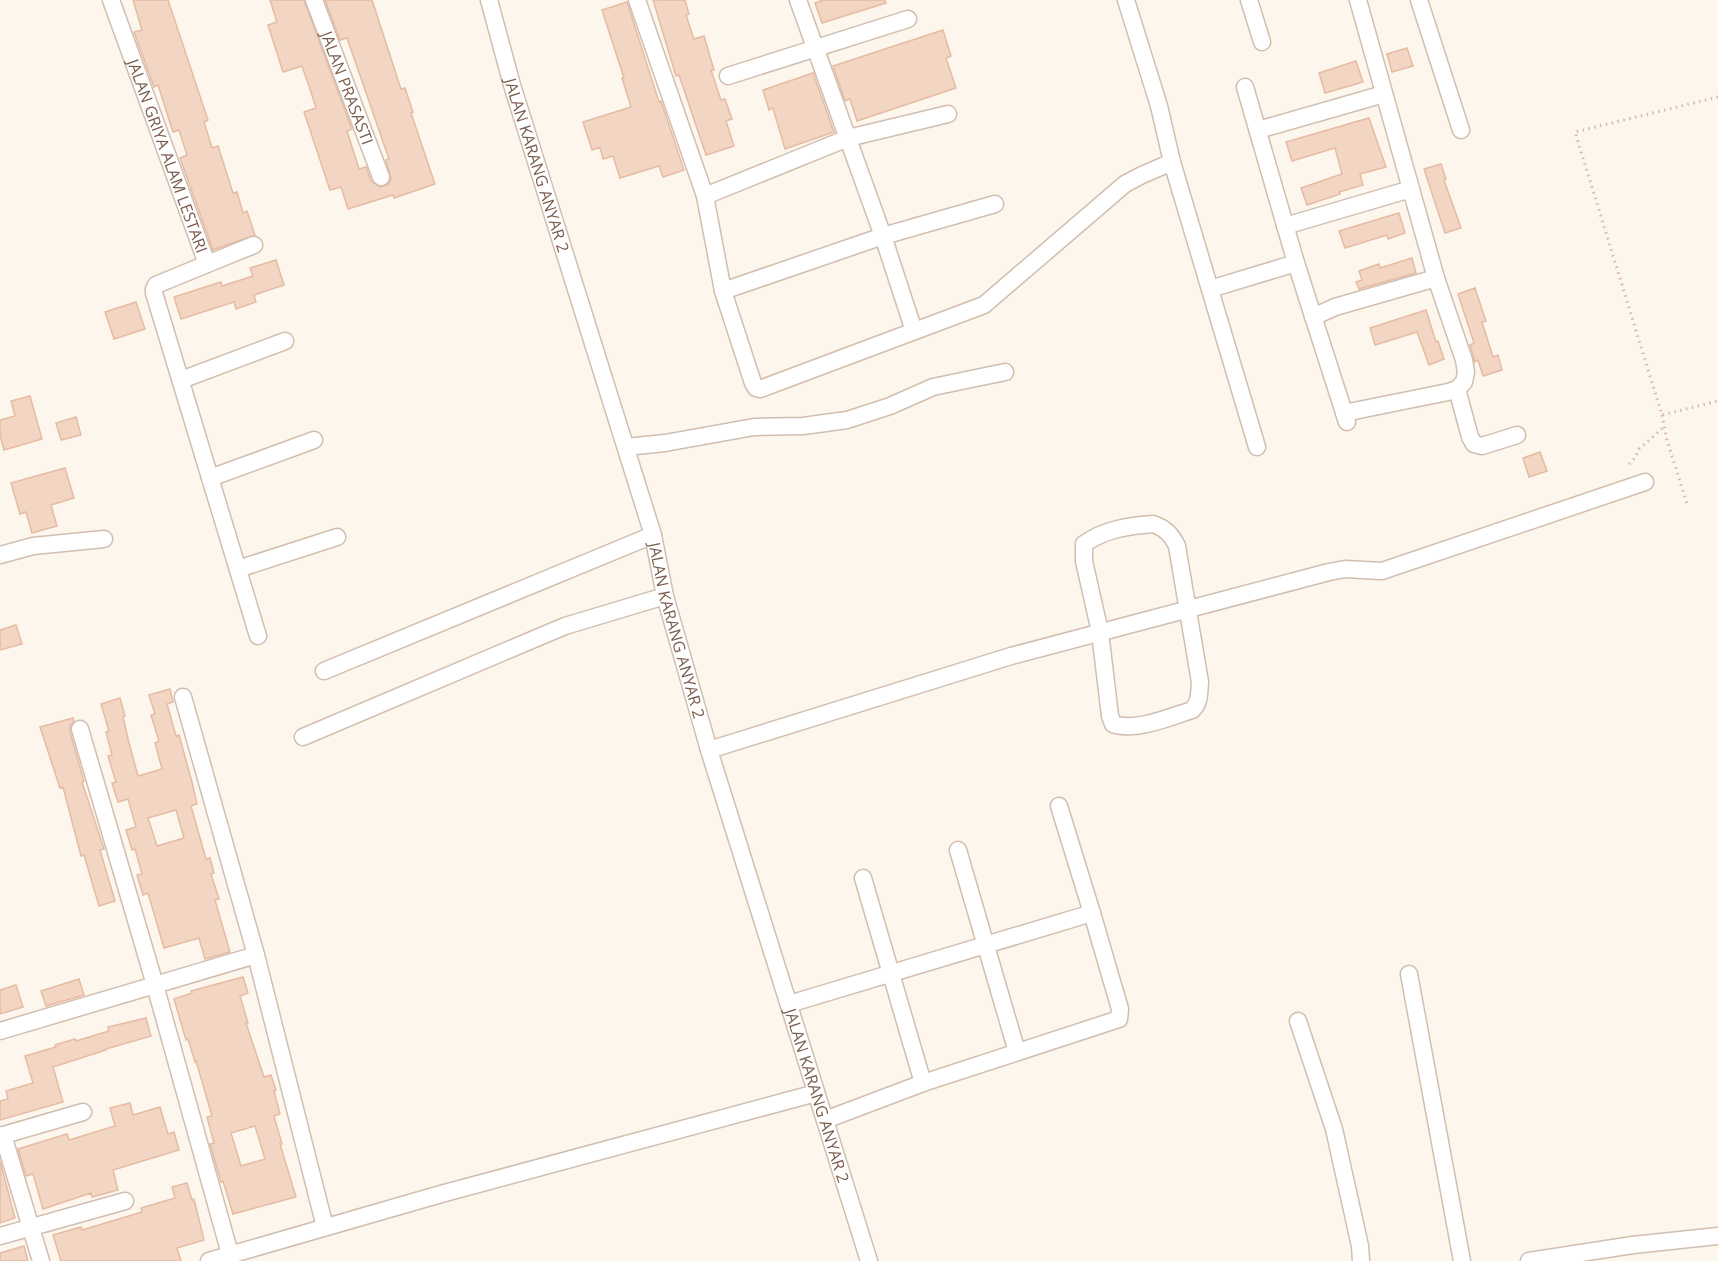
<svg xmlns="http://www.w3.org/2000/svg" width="1718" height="1261" viewBox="0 0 1718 1261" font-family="'Open Sans',sans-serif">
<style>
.building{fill:#f3d5c3;stroke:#e6bba3;stroke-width:1.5;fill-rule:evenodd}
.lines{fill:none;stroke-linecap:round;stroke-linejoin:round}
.minor-casing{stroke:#d1beb0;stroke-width:19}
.path{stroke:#d9b8a5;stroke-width:3;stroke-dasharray:1.5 4.5;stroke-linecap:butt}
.minor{stroke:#fff;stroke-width:16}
.labels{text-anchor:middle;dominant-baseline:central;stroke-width:4.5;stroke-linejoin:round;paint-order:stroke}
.street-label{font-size:16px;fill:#7a5c4d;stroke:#fffaf3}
</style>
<rect width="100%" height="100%" fill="#fdf6ec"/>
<path class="building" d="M133,0H168L208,120L204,122L212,148L218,146L233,193L237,192L243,213L247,211L255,235L213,250L180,158L187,155L179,130L173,132L158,85L154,87L134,32L142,30Z
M270,0H304L351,127L352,129L347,131L359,169L366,167L371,181L380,187L389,184L391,179L386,160L389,159L347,38L340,40L325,0H372L401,89L405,88L413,112L411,113L435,184L394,198L393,195L348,209L341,187L330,190L304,112L316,108L310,89L302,66L283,72L268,25L277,22Z
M653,0H685L689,14L686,15L694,39L704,36L714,70H711L721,100L725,99L732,119L726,121L734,146L706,155L679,75L676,76Z
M823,0H885L886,3L822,23L815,3Z
M627,2L659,102L661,101L684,170L663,177L659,166L620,178L613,156L603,159L600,147L592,150L583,122L631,107L622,78H624L602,10Z
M943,30L951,56L946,58L956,88L857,121L850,99L845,101L833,66Z
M1407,48L1413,66L1392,72L1387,54Z
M1356,61L1363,82L1325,93L1319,73Z
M813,73L834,132L785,149L773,108L769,110L763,90Z
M1369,118L1386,167L1360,174L1363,185L1339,192L1340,194L1307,205L1301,188L1342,174L1335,148L1292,161L1286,142Z
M1441,164L1446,179L1444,180L1461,228L1445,233L1424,169Z
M1399,213L1405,233L1388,239L1387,235L1345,248L1339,231Z
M1412,258L1416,273L1359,289L1356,282L1362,280L1359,271L1379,264L1380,268Z
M276,260L284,285L254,295L256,302L236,309L234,302L181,319L174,297L221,282L222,286L253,276L250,268Z
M1475,288L1486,321L1482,322L1493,357L1498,355L1502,370L1483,376L1478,360L1475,362L1470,345L1474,343L1458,294Z
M136,302L145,329L114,339L105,312Z
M1426,310L1436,342L1438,341L1444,359L1429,365L1417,332L1375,345L1370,328Z
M30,396L42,439L4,450L0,435V420L15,416L11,401Z
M76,417L81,435L61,440L56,423Z
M1540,452L1547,471L1529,477L1523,458Z
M65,468L74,498L51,505L57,526L32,533L26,512L20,514L11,483Z
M16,625L22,644L0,650V630Z
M170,689L173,702L167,704L176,736L179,735L192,782L197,804L191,806L206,859L210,858L214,873L211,874L219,899L215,900L230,952L205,959L199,938L164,948L148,893L143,895L137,875L142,874L135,849L132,850L126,830L136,827L128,799L118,802L112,783L116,782L108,756L112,755L106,732L109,731L101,704L120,698L125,716L123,717L129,743L138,776L162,769L155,743L159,741L151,715L155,714L149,695ZM176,810L184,838L157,846L148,818Z
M73,718L74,721L70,726V732L84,781L82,782L104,849L100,850L115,901L99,906L84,855L81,856L63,787L60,788L40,727Z
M243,977L248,993L240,996L248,1023H246L264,1077L271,1075L276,1090L274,1091L280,1114L274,1116L282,1144H280L296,1197L233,1214L223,1181L221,1182L210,1144L214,1143L207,1117L212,1116L196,1061L195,1062L188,1039L186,1040L174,999L192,993L191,991ZM255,1126L265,1159L241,1166L231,1133Z
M79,979L84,995L46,1006L41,991Z
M16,985L23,1007L0,1014V990Z
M146,1018L151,1036L106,1049V1050L53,1067L63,1102L0,1120V1101L8,1099L6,1091L33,1083L25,1056L56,1047L55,1045L75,1039L76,1041L109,1031L108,1027Z
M130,1103L133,1115L160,1107L168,1134L174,1132L179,1150L113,1170L118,1190L92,1197L91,1193L43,1209L33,1174L26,1176L18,1149L67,1134L69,1140L115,1126L110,1108Z
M0,1161L15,1218L0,1223Z
M187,1183L192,1200L194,1199L204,1240L177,1248L181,1261H61L53,1235L81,1227L82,1230L142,1212L141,1208L175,1198L172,1187Z
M24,1246L28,1261H0V1253Z"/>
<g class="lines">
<defs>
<g id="minor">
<path id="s1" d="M111,0L207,264L254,245"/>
<path id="s2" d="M314,0L381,177"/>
<path id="s3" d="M489,0L512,85L653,535L665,596L709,750L869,1261"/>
<path d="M637,0L705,196L723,291L753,383L756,388L760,389L984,305L1125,184L1142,175L1172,162"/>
<path d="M798,0L883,236L914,331"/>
<path d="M1126,0L1159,106L1172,162L1257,447"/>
<path d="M1249,0L1262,42"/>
<path d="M1358,0L1411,189"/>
<path d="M1419,0L1461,130"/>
<path d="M728,76L908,19"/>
<path d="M1258,130L1384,94"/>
<path d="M705,196L848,138L948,114"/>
<path d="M1285,226L1411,189L1436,278L1335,307L1313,317"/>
<path d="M1296,263L1347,422"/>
<path d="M207,264L156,285L154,289V293L258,636"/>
<path d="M1210,289L1296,263L1245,87"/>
<path d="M723,291L883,236L995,204"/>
<path d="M181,380L285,341"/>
<path d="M1457,389L1470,437L1474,444L1482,446L1517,435"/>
<path d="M1344,413L1448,392L1457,389L1464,382L1466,372L1464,360L1436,278"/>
<path d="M626,447L665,443L754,427L803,426L847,420L890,406L933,387L1005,372"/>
<path d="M210,478L314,440"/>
<path d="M1153,524C1165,528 1171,534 1177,546L1200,682C1199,693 1200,703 1192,710C1170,717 1135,732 1113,724L1110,716L1100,632L1084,561V544C1105,529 1128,526 1153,524Z"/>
<path d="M0,555L33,546L104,539"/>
<path d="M238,569L337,537"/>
<path d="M324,671L653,535"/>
<path d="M183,697L256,955L325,1227"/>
<path d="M80,729L155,985L230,1254"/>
<path d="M303,737L565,626L665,596"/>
<path d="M709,750L1011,656L1329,572L1345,569L1382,571L1645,482"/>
<path d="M1059,806L1092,913"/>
<path d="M958,850L1017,1052"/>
<path d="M863,878L923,1083"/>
<path d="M1409,974L1462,1261"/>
<path d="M789,1004L1092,913L1120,1009L1119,1019L923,1083L825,1120"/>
<path d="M1298,1021L1334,1129L1360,1246L1361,1261"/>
<path d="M0,1031L256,955"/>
<path d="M3,1135L41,1261"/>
<path d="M0,1136L83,1112"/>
<path d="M0,1236L125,1201"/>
<path d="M209,1261L441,1194L816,1093"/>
<path d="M1529,1261L1633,1245L1718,1236"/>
</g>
</defs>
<use href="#minor" class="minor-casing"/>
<path class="path" d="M1718,97L1575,132L1662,415L1718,401
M1662,415L1667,440L1687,504
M1629,464L1635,458L1639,449L1664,427"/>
<use href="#minor" class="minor"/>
</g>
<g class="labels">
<g class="street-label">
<text stroke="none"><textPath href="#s2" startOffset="94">JALAN PRASASTI</textPath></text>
<text stroke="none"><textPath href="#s1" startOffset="166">JALAN GRIYA ALAM LESTARI</textPath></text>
<text stroke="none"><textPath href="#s3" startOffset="172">JALAN KARANG ANYAR 2</textPath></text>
<text stroke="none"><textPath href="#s3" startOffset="658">JALAN KARANG ANYAR 2</textPath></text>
<text stroke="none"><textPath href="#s3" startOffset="1144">JALAN KARANG ANYAR 2</textPath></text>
</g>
</g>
</svg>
